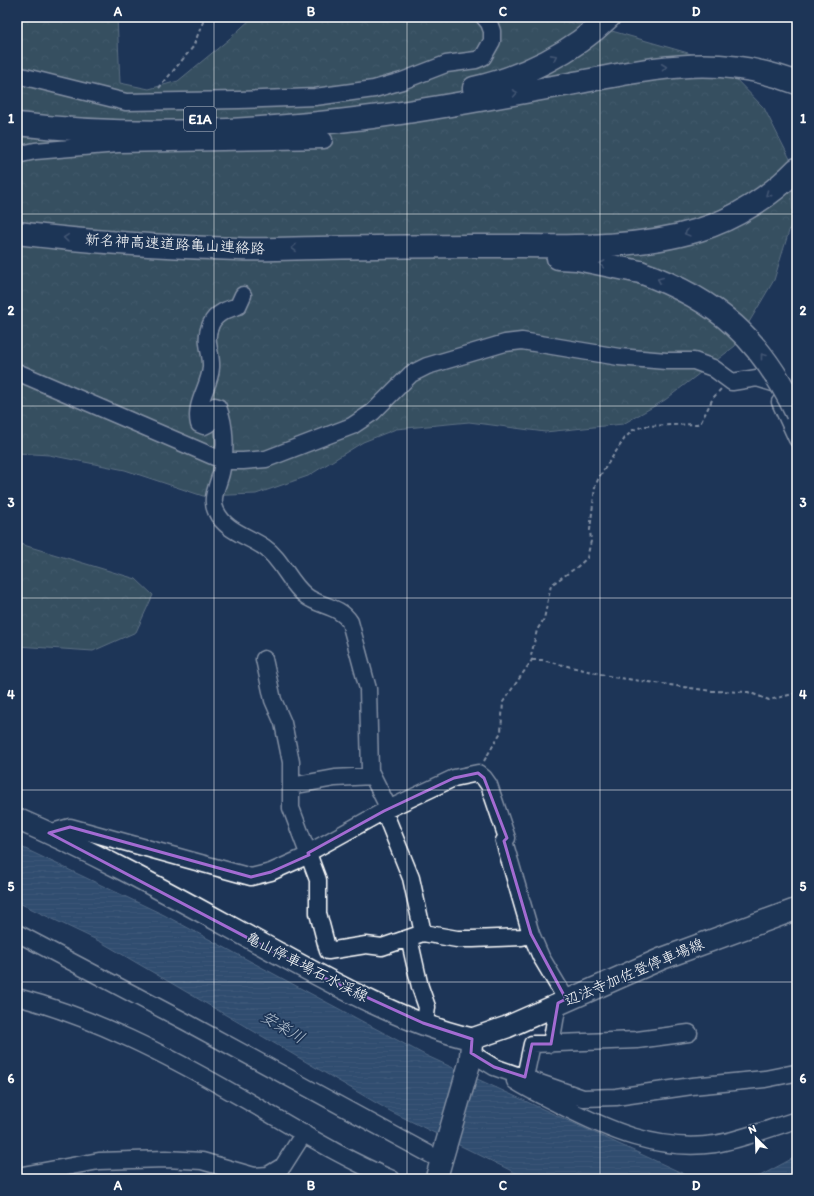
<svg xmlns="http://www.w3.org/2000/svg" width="814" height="1196" viewBox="0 0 814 1196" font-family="Itim,'Klee One',sans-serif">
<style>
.forest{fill:url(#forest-crowns);stroke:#aab7b6}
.water{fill:url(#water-rules);stroke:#90a6bb}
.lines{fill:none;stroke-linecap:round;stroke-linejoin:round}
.minor-casing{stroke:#fff;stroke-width:19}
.major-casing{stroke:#fff;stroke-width:24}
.highway-casing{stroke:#fff;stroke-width:25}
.path{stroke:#fff;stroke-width:2;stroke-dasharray:4 3;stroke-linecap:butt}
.minor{stroke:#1d3557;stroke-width:16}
.major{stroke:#1d3557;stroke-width:21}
.highway{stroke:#1d3557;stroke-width:22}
.highway-bridge-casing{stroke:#fff;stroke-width:25;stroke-linecap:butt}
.highway-bridge{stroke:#1d3557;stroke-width:22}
.oneway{stroke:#6c7c92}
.marked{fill:none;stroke:#a36bd2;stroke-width:3;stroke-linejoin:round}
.grid{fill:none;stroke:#fff;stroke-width:1;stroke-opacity:0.55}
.labels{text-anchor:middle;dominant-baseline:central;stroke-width:3.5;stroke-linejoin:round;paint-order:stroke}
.shield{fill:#1d3557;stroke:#bbc2cd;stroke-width:1}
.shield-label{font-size:14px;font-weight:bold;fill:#fff}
.street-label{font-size:15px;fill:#fff;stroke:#1d3557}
.water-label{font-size:16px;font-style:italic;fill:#b5c3d1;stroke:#1d3557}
.neatline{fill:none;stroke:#fff;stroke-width:1.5}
.grid-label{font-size:13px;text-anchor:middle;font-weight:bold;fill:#fff}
</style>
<defs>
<pattern id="forest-crowns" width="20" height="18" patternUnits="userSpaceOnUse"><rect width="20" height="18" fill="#546f6c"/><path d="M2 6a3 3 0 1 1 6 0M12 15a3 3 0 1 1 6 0" fill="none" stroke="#6e8582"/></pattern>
<pattern id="water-rules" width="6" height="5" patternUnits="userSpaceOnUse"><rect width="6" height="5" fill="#466a8d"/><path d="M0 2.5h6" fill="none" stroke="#62809e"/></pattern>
</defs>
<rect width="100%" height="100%" fill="#1d3557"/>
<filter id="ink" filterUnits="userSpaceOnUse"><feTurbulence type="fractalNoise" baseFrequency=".025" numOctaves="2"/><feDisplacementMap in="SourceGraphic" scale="8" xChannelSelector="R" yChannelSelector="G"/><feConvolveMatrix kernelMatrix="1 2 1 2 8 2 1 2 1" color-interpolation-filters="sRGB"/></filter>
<g filter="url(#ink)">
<path class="forest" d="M17,17H117L120,83L149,89L178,81L228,40L253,17H541L605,29L702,57L730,73L764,108L790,159L793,218L774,280L735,346L665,400L623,424L545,432L469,422L396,429L363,442L308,476L256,494L203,496L125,470L49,455L17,453Z
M17,543L136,579L153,595L136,632L93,651L17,646Z"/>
<path class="water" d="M17,845L164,915L425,1055L695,1179H528L390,1111L101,942L17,902Z
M797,1156V1179H742L760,1176Z"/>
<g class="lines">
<defs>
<path id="minor" d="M17,75L126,102L239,100L315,97L374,89L402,81L446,64L476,60L483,57L492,41V31L489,23L484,17
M17,155L35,151L118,144L324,140
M243,295L238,306C228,309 216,313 211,324C203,341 212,352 211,367C210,387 194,403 199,424L204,426L208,424L210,409L215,406L218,407C226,427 226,452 221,473C218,486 210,498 216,511C225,531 248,536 264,547C282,559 289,583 306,596C320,607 339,605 350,622L368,689L370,771L389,809
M17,372L224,461H243L266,459L352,426L373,412L411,374L427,366L505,343L522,341L619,357L666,361H694L713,368L732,382L757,378L786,387
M780,402L797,439
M264,659L273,700L283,723L291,762V808L318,880V913L328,951L366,945L382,947L423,933L457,939H473L522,937L531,934
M291,786L335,778L372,776
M384,811L411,878L423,933
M49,833L70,827L251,877L271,872L309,855
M308,853L384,811L454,778L478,773L484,778L489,785L507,838L504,841L531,934L541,957L566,999
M17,933L186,1022L442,1161
M409,938L420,987L427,1007L425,1024
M17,997C93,1017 167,1055 235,1094C287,1123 337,1156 392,1179
M551,1044L558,1003
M471,1053L494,1067L583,1098L616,1097L692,1086L765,1079L795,1073
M525,1077L532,1044L637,1040L689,1033
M515,1081C529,1090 544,1097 558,1104C608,1130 658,1152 715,1144C743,1139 770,1128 797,1120
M17,1176L99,1161L166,1159L202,1161L254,1176L268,1175L283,1166L304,1133"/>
<path id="major" d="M17,819C106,857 191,906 276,952C334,984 408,1025 472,1039L470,1062L436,1179
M472,1039L507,1027L661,959L797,909"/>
<path id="highway" d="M474,88C523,77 573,52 609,17
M17,124C135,138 255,132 372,117C436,109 500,96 564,85C645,70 717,51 797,83
M17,233C90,242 164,247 238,249C264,250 291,248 318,248C369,247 420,246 471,246C547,245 626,252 699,230C735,219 771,196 797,169
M558,258L577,259L640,272"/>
</defs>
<use href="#minor" class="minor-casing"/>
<use href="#major" class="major-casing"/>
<use href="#highway" class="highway-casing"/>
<path class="path" d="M159,88L193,47L205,17
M532,660H542L613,677L712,691L748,692L769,700L797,693
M484,761L501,732L503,702L532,660L531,656L537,630L544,619L551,585L577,567L587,558L591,541L590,530L595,487L599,477L625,438L633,430L644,426L697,424L701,422L713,398L721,389"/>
<use href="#minor" class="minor"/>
<use href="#major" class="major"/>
<use href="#highway" class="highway"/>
<defs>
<path id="highway-bridge" d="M640,272C718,300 761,339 797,414"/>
</defs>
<use href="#highway-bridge" class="highway-bridge-casing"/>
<use href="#highway-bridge" class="highway-bridge"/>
</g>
<defs><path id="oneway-chevron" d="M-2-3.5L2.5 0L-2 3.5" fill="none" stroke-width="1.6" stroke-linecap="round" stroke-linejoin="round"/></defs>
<g class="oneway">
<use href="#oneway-chevron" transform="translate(554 57) rotate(-28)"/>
<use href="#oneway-chevron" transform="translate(664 67) rotate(-7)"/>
<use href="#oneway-chevron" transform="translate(515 93) rotate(-10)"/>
<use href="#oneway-chevron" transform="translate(768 194) rotate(144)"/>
<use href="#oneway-chevron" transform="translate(687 233) rotate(165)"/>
<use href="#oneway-chevron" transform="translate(66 238) rotate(-175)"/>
<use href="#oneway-chevron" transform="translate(294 248) rotate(179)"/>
<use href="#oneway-chevron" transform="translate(602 264) rotate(-169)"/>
<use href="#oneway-chevron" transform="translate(660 280) rotate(-158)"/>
<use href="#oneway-chevron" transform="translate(763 356) rotate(-128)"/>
</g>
</g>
<path d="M0 0H814V1196H0ZM478,773L484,778L507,838L504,841L531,934L566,999L558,1003L551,1044H532L525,1077L494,1067L471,1053L472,1039L423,1023L318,975L49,833L70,827L251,877L271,872L309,855L308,853L384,811L454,778Z" fill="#1d3557" fill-opacity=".55" fill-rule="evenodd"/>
<path class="marked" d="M478,773L484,778L507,838L504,841L531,934L566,999L558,1003L551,1044H532L525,1077L494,1067L471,1053L472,1039L423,1023L318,975L49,833L70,827L251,877L271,872L309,855L308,853L384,811L454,778Z"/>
<path class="grid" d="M214,17V1179M407,17V1179M600,17V1179M17,214H797M17,406H797M17,598H797M17,790H797M17,982H797"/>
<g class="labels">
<rect class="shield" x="184" y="107" width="32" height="24" rx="3"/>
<g class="shield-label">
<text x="200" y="119">E1A</text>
</g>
<g class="street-label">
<text transform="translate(175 244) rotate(3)">新名神高速道路亀山連絡路</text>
<text transform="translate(307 967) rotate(27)">亀山停車場石水渓線</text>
<text transform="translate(634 972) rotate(-23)">辺法寺加佐登停車場線</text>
</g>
<g class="water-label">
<text transform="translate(283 1027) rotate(31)">安楽川</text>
</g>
</g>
<rect width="814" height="1196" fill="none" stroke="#1d3557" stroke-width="44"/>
<g transform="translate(756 1138) rotate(337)" stroke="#1d3557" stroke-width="3" paint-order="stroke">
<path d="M0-3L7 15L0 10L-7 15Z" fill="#ffffff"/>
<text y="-6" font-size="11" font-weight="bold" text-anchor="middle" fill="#ffffff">N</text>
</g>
<rect x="22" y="22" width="770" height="1152" class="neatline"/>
<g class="grid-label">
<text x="118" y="16">A</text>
<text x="311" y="16">B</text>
<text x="503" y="16">C</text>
<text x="696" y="16">D</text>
<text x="11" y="123">1</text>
<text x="803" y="123">1</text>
<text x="11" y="315">2</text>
<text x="803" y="315">2</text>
<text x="11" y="507">3</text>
<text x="803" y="507">3</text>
<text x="11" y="699">4</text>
<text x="803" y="699">4</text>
<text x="11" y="891">5</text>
<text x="803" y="891">5</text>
<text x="11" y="1083">6</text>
<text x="803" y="1083">6</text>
<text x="118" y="1190">A</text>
<text x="311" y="1190">B</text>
<text x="503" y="1190">C</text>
<text x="696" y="1190">D</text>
</g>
</svg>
